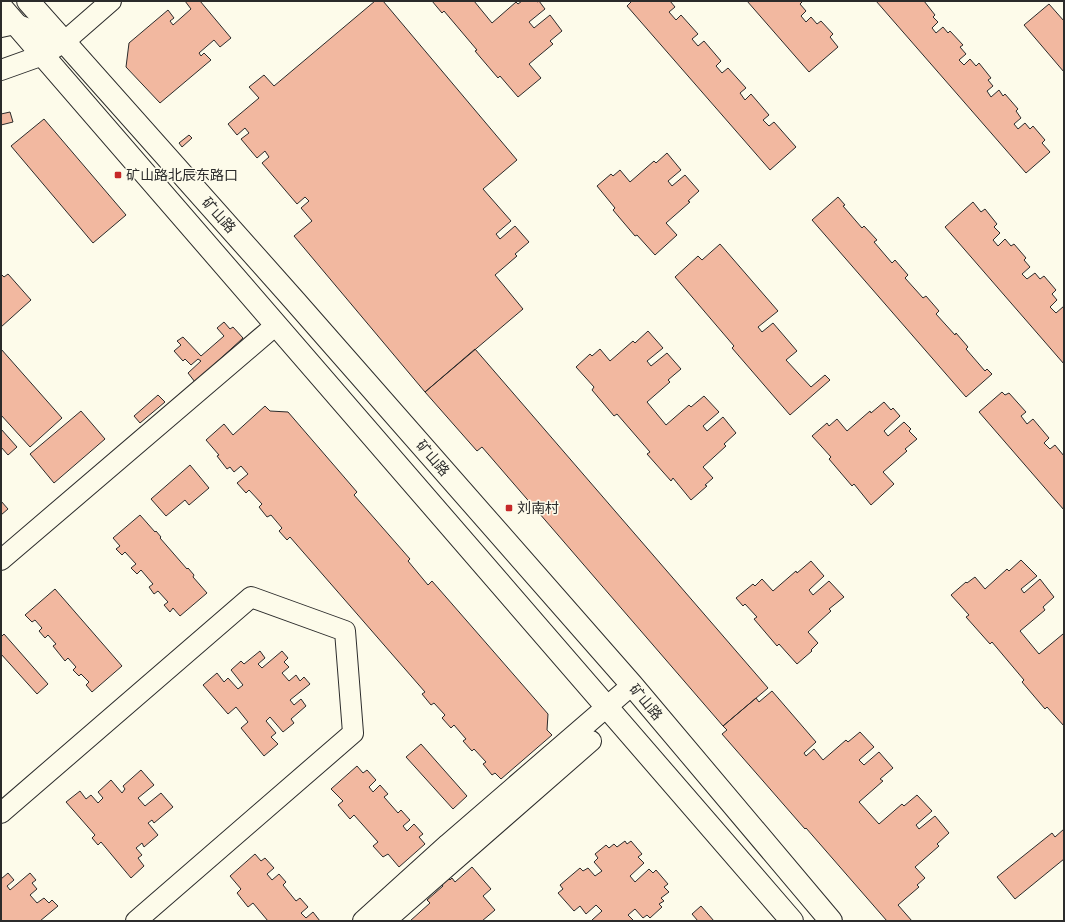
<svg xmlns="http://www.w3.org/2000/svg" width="1065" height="922" viewBox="0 0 1065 922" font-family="Cabin,'Noto Sans SC',sans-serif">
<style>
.building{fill:#f2b8a0;stroke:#2b2b2b}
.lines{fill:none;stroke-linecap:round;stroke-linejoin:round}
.minor-casing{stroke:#2b2b2b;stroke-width:22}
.major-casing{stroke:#2b2b2b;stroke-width:24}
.minor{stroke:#fdfbea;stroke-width:20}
.major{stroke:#fdfbea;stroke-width:22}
.poi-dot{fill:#c62828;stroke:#fdfbea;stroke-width:1.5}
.labels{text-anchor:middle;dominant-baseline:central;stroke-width:3;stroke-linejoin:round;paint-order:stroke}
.poi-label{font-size:14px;fill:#2b2b2b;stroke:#fdfbea;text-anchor:start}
.street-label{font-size:14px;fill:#2b2b2b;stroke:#fdfbea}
</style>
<rect width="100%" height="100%" fill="#fdfbea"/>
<path class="building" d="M185,1H200L231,38L220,47L214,40L199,53L201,56L204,53L211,60L160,103L126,67L129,43L168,10L174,18L170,21L173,25L191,9Z
M375,1H383L517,160L483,189L511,221L496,234L500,239L515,226L529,242L515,254L517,256L495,275L523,309L425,392L294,236L312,221L301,208L309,201L305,197L297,204L262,163L269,157L265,151L257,158L241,139L249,133L245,128L237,135L228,124L259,98L249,87L264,75L274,86Z
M432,1H474L492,23L516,2L518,4L522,1H536L537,2L539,1L545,9L529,22L534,28L550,15L562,31L550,41L553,44L529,64L541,78L518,97L500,76L498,78L475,51L477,50L444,11L442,13Z
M632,1H670L675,7L669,12L676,20L681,15L698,34L692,39L698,46L704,41L721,61L716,66L722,73L728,68L746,88L740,93L745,100L751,94L769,115L763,120L769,126L774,122L796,147L770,170L627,6Z
M747,1H803L800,4L806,11L801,16L806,22L811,17L817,24L821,21L833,34L830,37L838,47L809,72Z
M876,1H924L935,15L933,17L938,22L932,28L936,33L943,27L948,33L950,31L963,45L960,47L966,54L959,60L964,65L970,59L976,66L979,63L991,78L988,80L993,86L987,91L991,97L999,90L1003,96L1005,94L1018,109L1016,111L1021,118L1014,124L1018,129L1025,123L1030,129L1033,126L1045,140L1042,143L1050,152L1026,173Z
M1049,4L1064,21V72L1024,25Z
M10,112L13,122L1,125V114Z
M44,119L126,215L93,243L11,146Z
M189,135L192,138L182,147L179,143Z
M667,153L681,170L668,181L672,186L685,175L699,191L688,201L690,202L666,223L677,235L655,255L637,235L635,236L613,210L615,208L597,186L611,174L613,176L620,170L630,182L654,161L656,163Z
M838,197L845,205L843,206L862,228L864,226L877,240L874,242L892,263L895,260L908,275L905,278L923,298L926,296L939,311L936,314L955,335L956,333L968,347L966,349L985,371L987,369L992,374L966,397L812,220Z
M973,202L981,212L985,209L997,224L994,227L1000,233L993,240L998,246L1005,239L1011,246L1014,244L1026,258L1024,260L1030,267L1022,274L1027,279L1035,273L1040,279L1044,276L1056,290L1052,294L1057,300L1050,307L1056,313L1064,306V364L945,227Z
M720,244L778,311L758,327L762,332L773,323L797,351L786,360L811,387L825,375L830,380L790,415L732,348L734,346L675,277L698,256L702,260Z
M1,274L4,277L8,274L31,300L1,327Z
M224,322L230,329L233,327L243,338L195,382L188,373L201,361L198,359L191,365L185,359L183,361L174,351L181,345L177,341L183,337L201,356L224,336L217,328Z
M648,331L663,348L647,361L651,366L667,353L681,369L668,380L670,382L647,402L666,425L689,405L691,407L704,396L719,412L703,426L707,431L723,417L736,433L724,444L726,446L703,467L713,478L705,485L707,486L691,500L673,478L671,481L647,454L650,452L617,414L614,416L592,390L594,387L576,367L590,354L592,356L600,349L610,361L633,341L635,343Z
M1,349L62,418L30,447L1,415Z
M475,349L768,688L723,726L482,447L477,451L425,392Z
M1002,392L1005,395L1009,393L1026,412L1021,416L1027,424L1033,419L1049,438L1044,443L1050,449L1055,445L1064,456V510L979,412Z
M158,395L165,402L140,423L134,416Z
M884,402L891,410L893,408L900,416L884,431L888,436L904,422L911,429L909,431L917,439L905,449L907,451L883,472L894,484L871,505L854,484L852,486L829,459L831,457L812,436L827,423L829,426L837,419L847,431L870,411L871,413Z
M265,406L270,411L288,412L357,492L354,495L410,559L408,561L428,585L432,581L548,714L547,730L552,735L501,779L495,773L492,775L483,764L486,762L474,749L472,751L463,741L466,739L454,725L451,728L442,718L445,715L434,703L431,705L422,694L425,692L290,537L287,540L279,531L282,528L271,515L267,517L259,507L262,504L249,490L246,493L237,483L248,474L241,466L234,472L230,467L227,469L217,456L219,455L206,440L224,424L233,435Z
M81,411L105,439L54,483L30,454Z
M1,429L17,447L8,455L1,447Z
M190,465L209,488L189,505L185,500L166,516L151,499Z
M1,501L8,509L1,515Z
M140,515L155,532L156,531L161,537L160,538L187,569L188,568L194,575L193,577L207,593L180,616L173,608L170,612L164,605L168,602L158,591L154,594L149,587L153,584L141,570L137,574L131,568L136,564L125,552L122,555L116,549L120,546L113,538Z
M1021,560L1037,576L1021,589L1024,593L1040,579L1054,597L1043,607L1045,610L1020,631L1039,654L1063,634L1064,635V726L1047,707L1045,709L1022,682L1024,680L992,642L990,644L966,617L969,615L951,595L966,582L967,583L975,577L985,589L1007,569L1009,571Z
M811,561L824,576L809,590L813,595L829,581L844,597L829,609L831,611L808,632L818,643L811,650L812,651L797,664L779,644L777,646L754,619L757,617L745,604L743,606L736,598L753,584L755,586L762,579L773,591L796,571L797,573Z
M55,589L122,666L92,692L86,685L89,682L81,674L79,676L73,670L76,667L68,658L65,661L53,646L56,644L48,635L45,638L39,631L42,628L35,620L32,622L25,615Z
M4,634L48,684L37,694L1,654V637Z
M260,651L265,658L258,664L262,668L282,651L288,658L284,662L289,667L282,673L289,681L296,675L300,681L304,677L310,684L290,700L294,705L301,699L306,706L291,719L294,723L283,732L270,717L266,721L276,733L271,737L278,744L264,756L241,728L248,722L236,707L228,714L203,685L217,673L224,682L228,678L238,689L243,685L231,670L241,661L244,664Z
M772,691L816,742L804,753L806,756L814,749L823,760L846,740L848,742L860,732L874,747L859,760L864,765L879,752L893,768L880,779L883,781L859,802L879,824L902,804L904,806L917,795L932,811L916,825L919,829L935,816L949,833L937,844L939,846L915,867L925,878L917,885L919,887L898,905L912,921H887L806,828L805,829L722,734L727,730L723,726L756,698L759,702Z
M421,744L467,796L453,809L406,757Z
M357,766L363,773L367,770L376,780L369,787L373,792L380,785L388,794L384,797L398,813L401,810L410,820L403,826L407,831L414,824L423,834L419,837L425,844L399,867L388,854L383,857L373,846L378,842L354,815L350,819L338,805L343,801L331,789Z
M141,770L154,785L138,798L145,806L161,793L173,807L154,823L152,820L148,823L158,835L144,847L142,843L136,848L142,855L138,858L144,866L131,878L101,842L98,845L92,838L95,835L66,802L80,791L86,799L91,795L98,803L103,798L98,792L111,780L122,793L125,789L123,786Z
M1064,829V859L1015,899L997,877L1052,833L1055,837Z
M625,841L627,844L631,841L642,854L638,857L644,863L630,876L635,882L649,869L653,873L656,870L668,884L664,887L669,892L661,898L664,901L659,904L662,907L650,918L647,915L643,918L635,909L628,915L634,921H593L592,920L602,911L596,905L586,914L580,906L574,911L558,893L563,889L560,885L580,868L583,871L588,868L595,876L602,871L594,862L598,858L595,854L606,845L609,848L614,844L617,847Z
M255,854L261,861L265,858L274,868L267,874L272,880L279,874L286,882L283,885L296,901L300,898L308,907L301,913L306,918L313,912L320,921H268L253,903L248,907L237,893L241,889L230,876Z
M472,867L491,889L483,896L495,910L482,921H410L430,903L427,900L443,886L439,881L446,876L450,880L452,878L455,882Z
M8,873L14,880L7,886L10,890L30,873L36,880L32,883L37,889L30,895L37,903L44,898L49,903L52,900L58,906L40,921H1V879Z
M701,906L714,921H698L692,914Z"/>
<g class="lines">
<defs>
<path id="minor" d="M1,27L15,24L64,42
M1,70L43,55L64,42L111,1
M1,560L276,325
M1,813L251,597L345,631L353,733L136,921
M363,921L448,844L632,685
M385,921L591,741"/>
<path id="major" d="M28,1L294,300L632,685L831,921
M1,7L792,921"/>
</defs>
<use href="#minor" class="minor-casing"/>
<use href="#major" class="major-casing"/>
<use href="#minor" class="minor"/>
<use href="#major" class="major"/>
</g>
<g class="poi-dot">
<rect x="114" y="171" width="8" height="8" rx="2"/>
<rect x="505" y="504" width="8" height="8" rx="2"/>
</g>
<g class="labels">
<g class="poi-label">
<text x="126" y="175">矿山路北辰东路口</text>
<text x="517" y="508">刘南村</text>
</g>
<g class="street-label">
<text transform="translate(219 215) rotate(48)">矿山路</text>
<text transform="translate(433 458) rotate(49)">矿山路</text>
<text transform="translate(646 702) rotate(50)">矿山路</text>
</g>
</g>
<rect width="1065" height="922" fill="none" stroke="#2b2b2b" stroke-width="4"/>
</svg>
